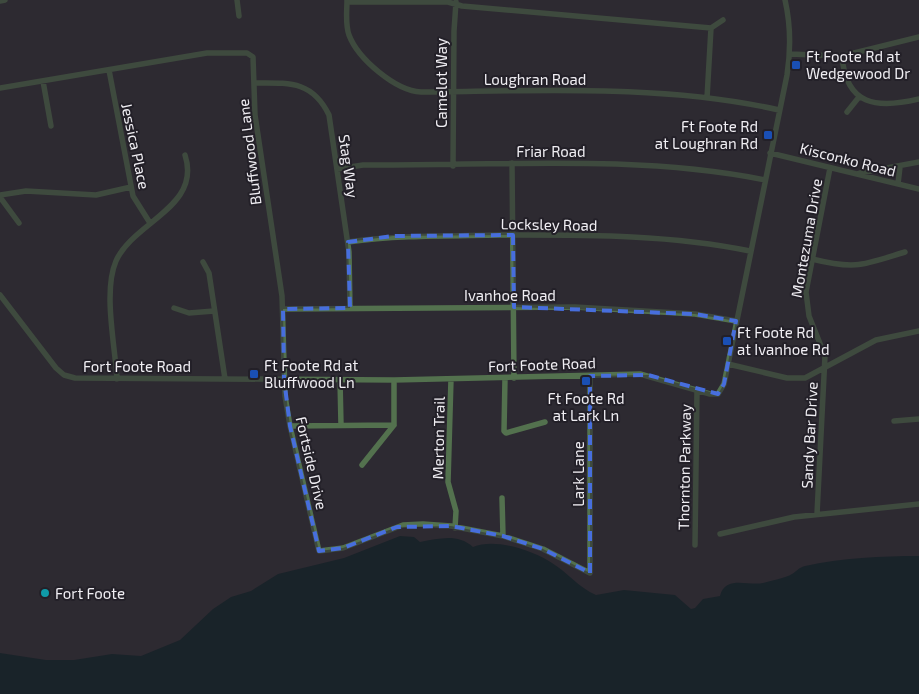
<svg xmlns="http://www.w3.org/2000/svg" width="919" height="694" viewBox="0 0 919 694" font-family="'Exo 2',sans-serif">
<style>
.water{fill:#021b1f}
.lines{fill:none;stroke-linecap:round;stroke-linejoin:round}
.minor{stroke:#53714e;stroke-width:5.5}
.marked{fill:none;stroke:#476edd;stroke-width:4;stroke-dasharray:10 6;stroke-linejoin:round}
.transit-dot{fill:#1a4fb4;stroke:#232028;stroke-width:2}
.culture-dot{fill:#0f9aa8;stroke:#232028;stroke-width:2}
.labels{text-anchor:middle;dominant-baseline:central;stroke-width:4;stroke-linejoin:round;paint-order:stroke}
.poi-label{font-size:15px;fill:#f0eef3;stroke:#232028;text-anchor:start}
.street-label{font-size:15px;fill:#f0eef3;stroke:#232028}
</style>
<rect width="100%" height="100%" fill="#2d2a32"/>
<path class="water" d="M400,536L414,537L420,542C439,539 457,533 473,547C495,538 532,550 552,563C567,572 579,588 596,595L624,590L675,595L691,609L695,608L703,599L720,596C725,575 748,586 763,583C770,581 786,578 792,574C797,571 798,568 805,566C841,558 882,556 919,556V694H0V653L46,660H74L112,654L141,656L180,640L213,609L231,597L251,591L278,574L344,558Z"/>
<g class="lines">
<path class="minor" d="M237,0L239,16
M347,0C347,11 345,24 349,35C358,59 396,91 421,92C538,91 664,84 779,110
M0,1L5,0
M347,2H448L462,6L711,28
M711,28L723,20
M790,54L842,56L919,37
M842,56C846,106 877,109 919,99
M109,70L133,196L150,223
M43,81L51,126
M254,83C288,83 312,80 329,115L349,252L350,308
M0,88L207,53H247L253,57L255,115L282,296L285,396L290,426L319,551L343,548L403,525L423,524L451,526L503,536L543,549L590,573V376
M707,98L711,28
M847,112L859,97
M770,153L919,189
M512,163L514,378
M453,166L454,31L456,2
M337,169L363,165C495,166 635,154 765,180
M860,173L919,162
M898,184L900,167
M0,195L26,191L96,195L131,187
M0,197L19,223
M348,242C398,235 449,236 500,235C583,235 668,234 750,251
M812,259C856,270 863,265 905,252
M203,262L209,273L225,379
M0,295L56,368L64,375L75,378L394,380L640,374L710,394H718L724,384L787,75C791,49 791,26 785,0
M174,308L189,313L214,311
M283,309L575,307L695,314L736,321
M728,364L787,378H805L876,340L919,331
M505,378L504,431L506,433L545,422
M117,379C115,345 103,291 116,261C133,222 202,207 185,155
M451,379L448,482L456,511L455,528
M340,380L341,425
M894,421L919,419
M394,425V380
M290,426L394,425
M362,465L394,425
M502,498L503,536
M817,514L825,356L809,316L806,292L830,168
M720,534L794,517L919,504
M695,545L697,390"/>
</g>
<path d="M0 0H919V694H0ZM513,235L514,307L695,314L736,321L724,384L718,394L648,375L590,376V573L543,549L503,536L451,526L397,527L343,548L319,551L290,426L284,379L283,309L350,308L348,242L393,236Z" fill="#2d2a32" fill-opacity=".55" fill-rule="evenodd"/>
<path class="marked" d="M513,235L514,307L695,314L736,321L724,384L718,394L648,375L590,376V573L543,549L503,536L451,526L397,527L343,548L319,551L290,426L284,379L283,309L350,308L348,242L393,236Z"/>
<g class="transit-dot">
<rect x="791" y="60" width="10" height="10" rx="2.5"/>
<rect x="763" y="130" width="10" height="10" rx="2.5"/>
<rect x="722" y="336" width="10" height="10" rx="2.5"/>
<rect x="249" y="369" width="10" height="10" rx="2.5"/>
<rect x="581" y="376" width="10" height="10" rx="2.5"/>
</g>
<circle class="culture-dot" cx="45" cy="593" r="5"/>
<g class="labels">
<g class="poi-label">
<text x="806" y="56">Ft Foote Rd at<tspan x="806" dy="17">Wedgewood Dr</tspan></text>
<text x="758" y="126" text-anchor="end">Ft Foote Rd<tspan x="758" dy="17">at Loughran Rd</tspan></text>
<text x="737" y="332">Ft Foote Rd<tspan x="737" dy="17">at Ivanhoe Rd</tspan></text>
<text x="264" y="365">Ft Foote Rd at<tspan x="264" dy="17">Bluffwood Ln</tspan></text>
<text x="586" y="398" text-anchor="middle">Ft Foote Rd<tspan x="586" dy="17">at Lark Ln</tspan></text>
<text x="55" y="593">Fort Foote</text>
</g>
<g class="street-label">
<text x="535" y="79">Loughran Road</text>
<text transform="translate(441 83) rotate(-90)">Camelot Way</text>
<text transform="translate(136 146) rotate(78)">Jessica Place</text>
<text x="551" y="151">Friar Road</text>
<text transform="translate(249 152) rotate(-97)">Bluffwood Lane</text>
<text transform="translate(848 159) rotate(14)">Kisconko Road</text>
<text transform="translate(349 166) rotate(82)">Stag Way</text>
<text transform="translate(549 224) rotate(1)">Locksley Road</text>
<text transform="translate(806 238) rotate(-80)">Montezuma Drive</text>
<text x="510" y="295">Ivanhoe Road</text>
<text transform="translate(542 364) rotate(-2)">Fort Foote Road</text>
<text x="137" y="366">Fort Foote Road</text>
<text transform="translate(809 435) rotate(-87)">Sandy Bar Drive</text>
<text transform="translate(438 438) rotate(-89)">Merton Trail</text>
<text transform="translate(312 463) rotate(77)">Fortside Drive</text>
<text transform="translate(684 467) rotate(-89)">Thornton Parkway</text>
<text transform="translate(578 474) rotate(-90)">Lark Lane</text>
</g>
</g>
</svg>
